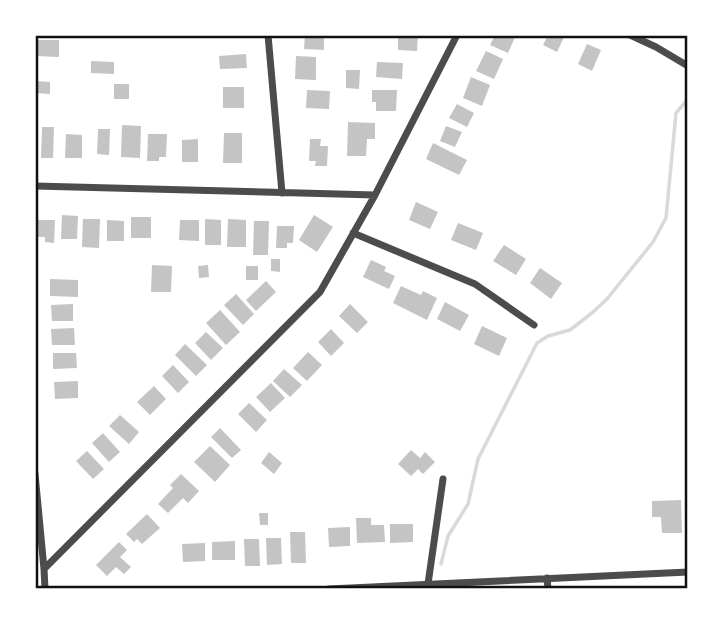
<svg xmlns="http://www.w3.org/2000/svg" width="723" height="624" viewBox="0 0 723 624" font-family="Commissioner,sans-serif">
<style>
.lines{fill:none;stroke-linecap:round;stroke-linejoin:round}
.stream{stroke:#d9d9d9;stroke-width:3.5}
.building{fill:#c4c4c4}
.minor{stroke:#4c4c4c;stroke-width:7}
.neatline{fill:none;stroke:#111;stroke-width:2.5}
</style>
<rect width="100%" height="100%" fill="#fff"/>
<g class="lines">
<path class="stream" d="M441,564L448,536L468,504L478,459L537,343L548,336L570,330L592,313L607,299L653,242L666,218L676,113L688,99"/>
</g>
<path class="building" d="M305,35H324V50L304,49Z
M398,35H418L417,51L398,50Z
M495,35H516L508,53L490,45Z
M548,35H565L557,52L543,45Z
M35,40H59V57L35,56Z
M587,44L601,50L592,71L578,64Z
M486,51L503,59L494,79L476,71Z
M246,54L247,68L220,69L219,56Z
M296,56L316,57V80L295,79Z
M91,61L114,62V74L91,73Z
M377,62L403,63L402,79L376,77Z
M346,70H360L359,89L346,88Z
M471,77L490,85L482,106L463,98Z
M36,81L50,82V94L36,93Z
M114,84H129V99H114Z
M223,87H244V108H223Z
M307,90L330,91L329,109L306,108Z
M372,90H397L396,111H376V102H372Z
M457,104L474,113L467,127L449,118Z
M348,122L375,123V139H367L366,156H347Z
M122,125L141,126L140,158L121,157Z
M446,126L462,132L455,147L440,141Z
M42,127H54L53,158H41Z
M98,129H110L109,155L97,154Z
M224,133H242V163H223Z
M66,134L82,135V158H65Z
M148,134H167L166,157H159V161H147Z
M198,139V162H182V140Z
M310,139H321L320,146H328L327,166H315L316,161H309Z
M433,143L467,160L459,175L426,159Z
M416,202L438,212L430,229L409,220Z
M62,215L78,216L77,239H61Z
M314,215L333,227L317,252L299,240Z
M131,217H151V238H131Z
M83,219H100L99,248L82,247Z
M205,219L221,220V245H205Z
M228,219L246,220V247H227Z
M35,220H55L54,243L45,242V237H35Z
M107,220L124,221V241H107Z
M180,220H199V241L179,240Z
M254,221H269L268,255H253Z
M458,223L483,233L476,250L451,240Z
M277,226H294L293,243H287V248H276Z
M504,245L526,259L516,275L493,261Z
M271,259H280V272L271,271Z
M371,260L386,267L384,271L395,276L389,289L363,277Z
M152,265L172,266L171,292H151Z
M208,265L209,277L199,278L198,266Z
M246,266H258V280H246Z
M540,268L562,283L551,299L530,283Z
M50,279L78,280V297L50,296Z
M266,281L276,292L256,311L246,300Z
M401,286L421,295L423,291L437,298L427,320L393,303Z
M236,294L254,314L243,325L224,305Z
M445,302L469,315L460,331L437,319Z
M73,304V321H52L51,305Z
M350,304L368,322L357,333L339,316Z
M220,310L240,332L226,345L206,323Z
M482,326L507,338L499,356L474,344Z
M74,328L75,345H52L51,329Z
M331,329L344,343L331,356L318,342Z
M206,332L223,348L211,360L195,343Z
M185,344L207,365L196,376L175,355Z
M308,352L322,365L307,381L293,368Z
M53,353H76L77,368L53,369Z
M173,365L189,382L178,393L162,376Z
M284,369L302,385L290,397L273,381Z
M78,381V398L55,399L54,382Z
M271,383L285,398L270,412L256,397Z
M154,386L166,399L150,415L137,402Z
M249,403L267,420L256,432L238,414Z
M120,415L139,432L129,444L109,426Z
M220,428L241,450L232,458L211,437Z
M103,433L120,452L109,462L92,443Z
M210,446L230,465L215,482L194,462Z
M411,450L420,458L425,452L435,462L423,474L418,469L411,476L398,464Z
M87,451L104,469L93,479L76,461Z
M269,452L282,463L274,474L261,463Z
M181,474L199,491L188,503L183,498L168,513L158,504L173,488L170,485Z
M681,500L682,533H662L661,517H652V501Z
M259,513H268V525H260Z
M147,514L160,528L142,544L137,539L134,542L126,534Z
M356,518H371V525H384L385,542L357,543Z
M390,524H413V542L390,543Z
M350,527V546L329,547L328,528Z
M290,532H305L306,563H291Z
M266,538H281L282,564L267,565Z
M244,539H259L260,566H245Z
M235,541V560H212V542Z
M119,542L127,550L120,557L131,567L124,574L116,567L107,576L96,565Z
M205,543V561L183,562L182,544Z"/>
<g class="lines">
<path class="minor" d="M268,35L282,193
M630,35L656,47L688,66
M35,186L375,195
M353,233L475,284L534,325
M35,474L44,569
M547,578L548,589
M428,584L443,479
M45,589L44,569L320,292L375,195L457,35
M329,589L688,572"/>
</g>
<rect width="723" height="624" fill="none" stroke="#ffffff" stroke-width="74"/>
<rect x="37" y="37" width="649" height="550" class="neatline"/>
</svg>
